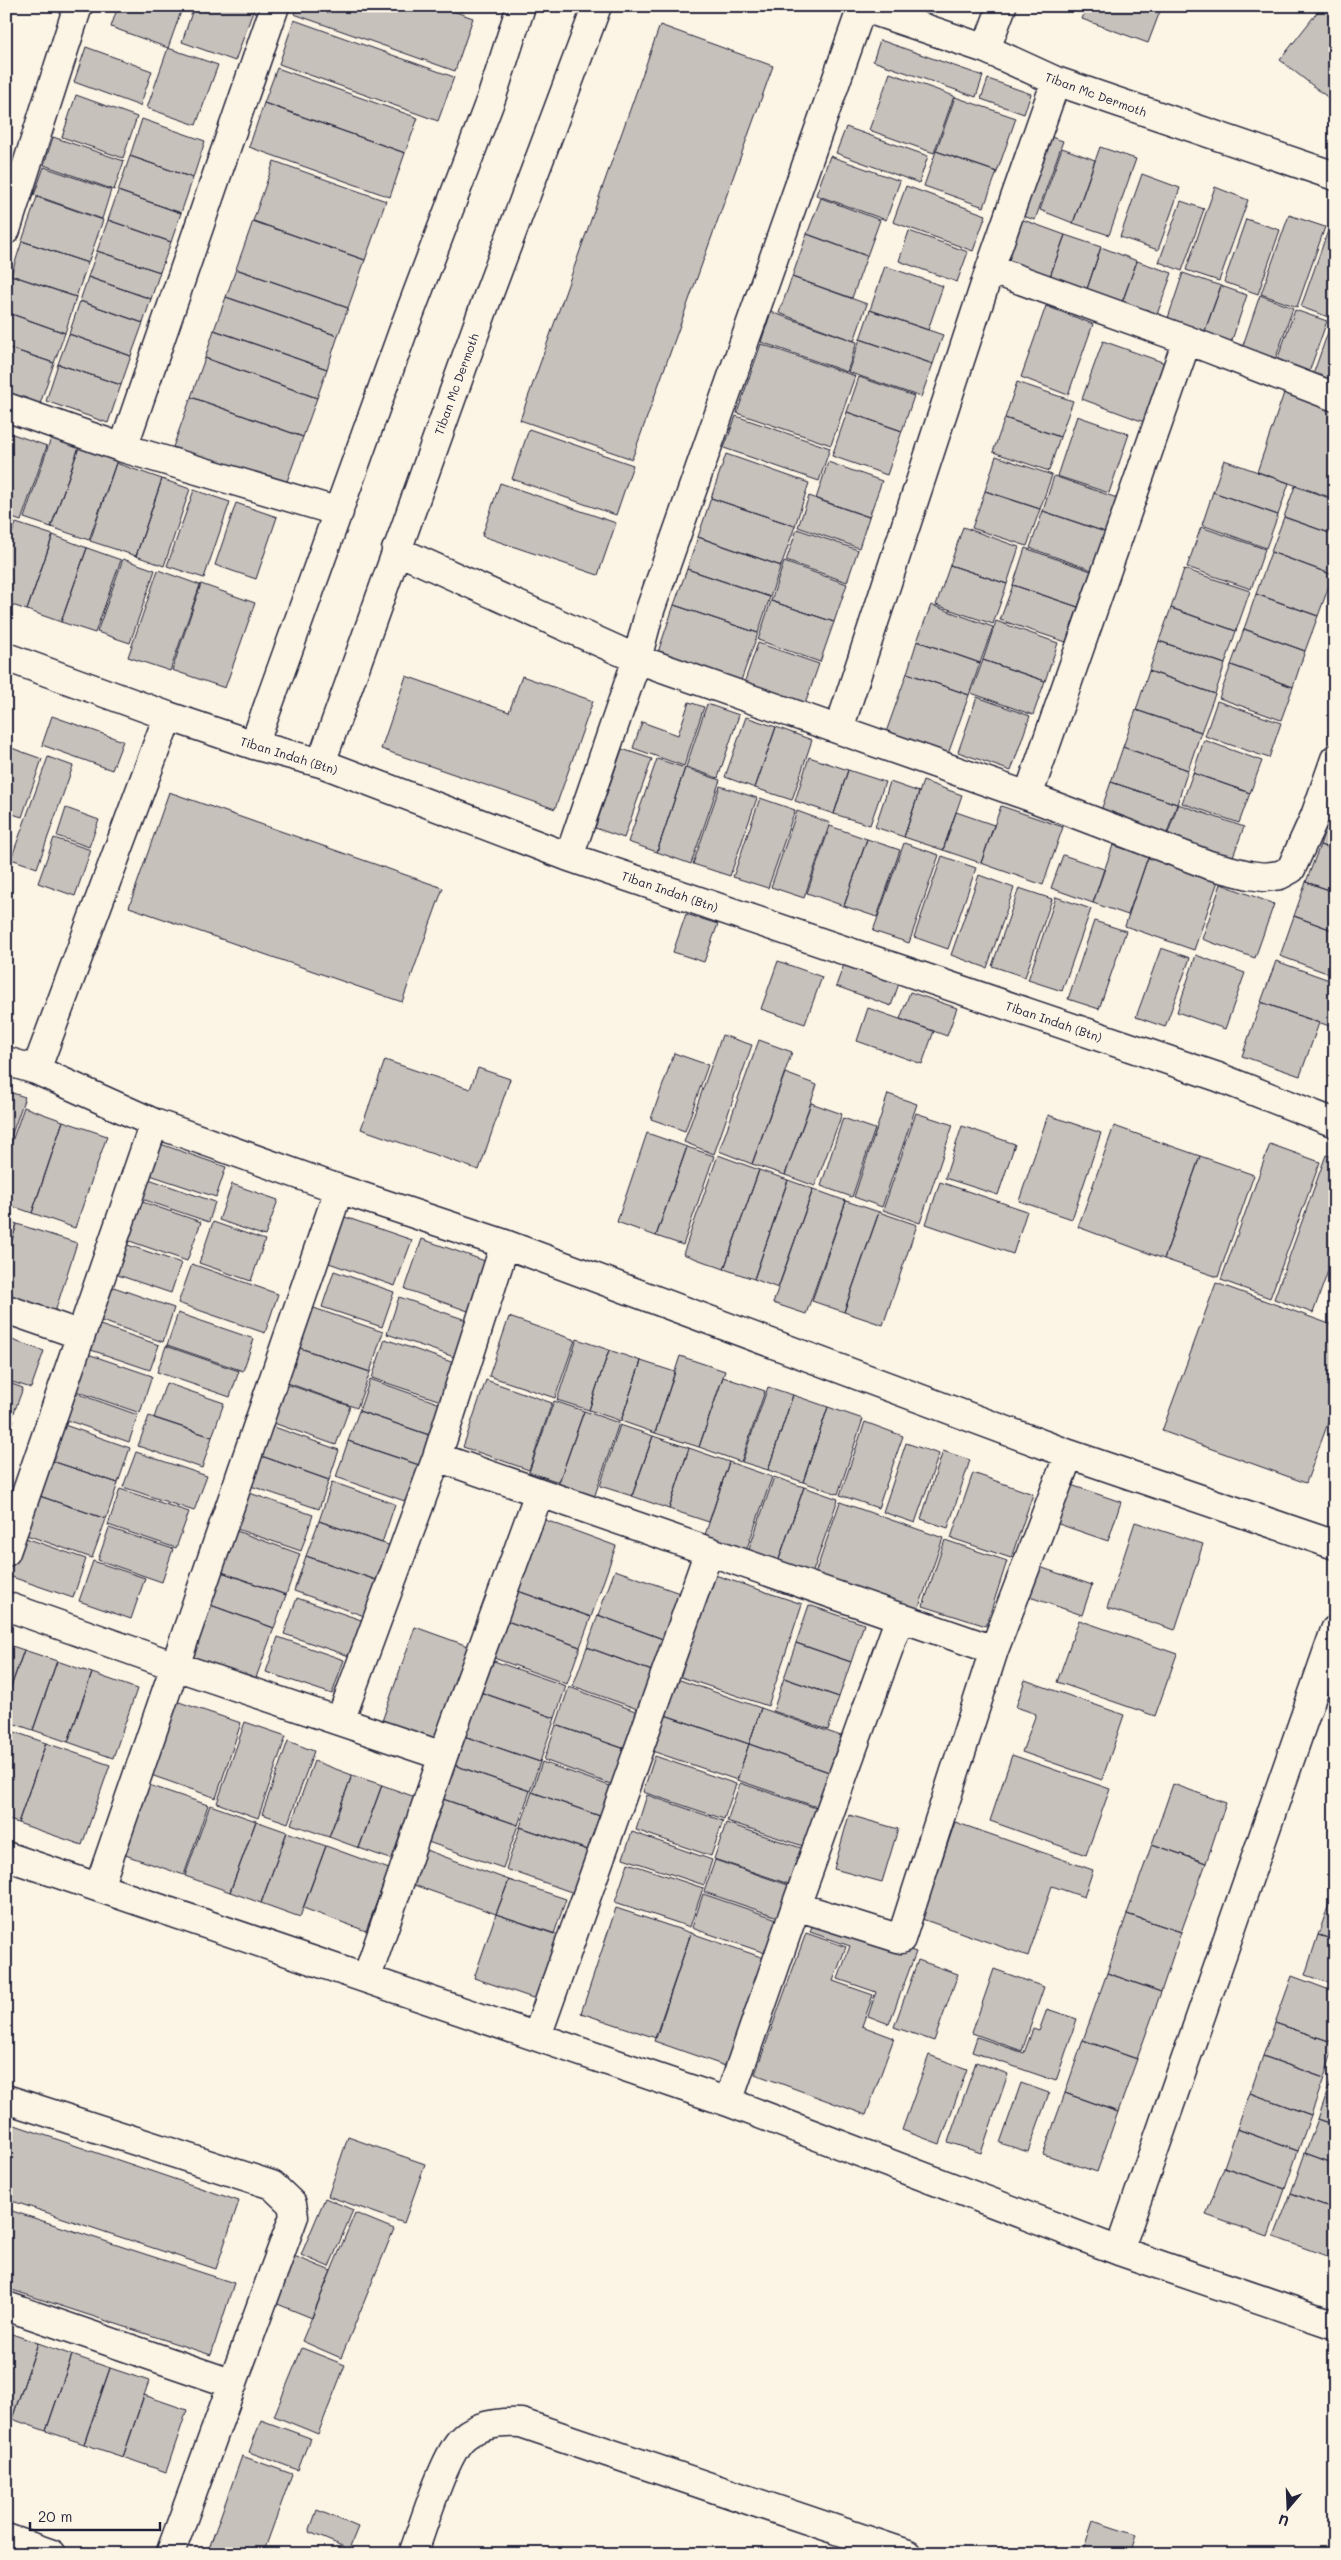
<svg xmlns="http://www.w3.org/2000/svg" width="1341" height="2560" viewBox="0 0 1341 2560" font-family="Mali,sans-serif">
<style>
.building{fill:#c6c1bb;stroke:#22223b}
.lines{fill:none;stroke-linecap:round;stroke-linejoin:round}
.minor-casing{stroke:#22223b;stroke-width:31}
.minor{stroke:#fcf5e5;stroke-width:28}
.labels{text-anchor:middle;dominant-baseline:central;stroke-width:4;stroke-linejoin:round;paint-order:stroke}
.street-label{font-size:12px;fill:#22223b;stroke:#fcf5e5}
</style>
<rect width="100%" height="100%" fill="#fcf5e5"/>
<filter id="ink" filterUnits="userSpaceOnUse"><feTurbulence type="fractalNoise" baseFrequency=".02" numOctaves="2"/><feDisplacementMap in="SourceGraphic" scale="10" xChannelSelector="R" yChannelSelector="G"/><feConvolveMatrix kernelMatrix="1 2 1 2 8 2 1 2 1" color-interpolation-filters="sRGB"/></filter>
<g filter="url(#ink)">
<path class="building" d="M118,6H183L168,48L111,27Z
M194,6H255L235,61L182,42Z
M297,6H439L473,18L455,71L294,14Z
M445,6H465L463,12Z
M1087,6H1162L1148,43L1082,19Z
M1322,6H1335V103L1280,60Z
M294,20L454,77L438,121L279,64Z
M660,25L773,66L632,459L520,420Z
M880,40L983,76L976,97L873,61Z
M86,47L152,71L140,106L74,82Z
M168,48L218,65L196,125L147,108Z
M277,68L418,118L405,153L264,103Z
M890,73L954,96L934,153L869,130Z
M988,79L1031,94L1024,114L981,99Z
M76,95L137,117L123,158L62,137Z
M955,97L1016,118L997,172L936,151Z
M264,103L405,153L390,197L249,147Z
M142,119L205,141L193,178L130,156Z
M846,127L928,156L919,183L836,153Z
M1045,135L1063,141L1035,220L1017,214Z
M53,137L124,161L114,190L44,165Z
M1100,147L1136,159L1109,235L1073,223Z
M1062,148L1095,160L1073,223L1040,210Z
M936,151L997,172L984,207L924,186Z
M130,156L193,178L181,213L118,191Z
M830,156L900,181L886,220L816,195Z
M274,161L386,201L365,260L253,221Z
M44,167L111,190L102,219L34,195Z
M1142,174L1180,188L1158,250L1120,237Z
M906,186L986,215L973,251L893,222Z
M1215,187L1248,200L1219,281L1186,270Z
M118,191L181,213L171,242L108,220Z
M37,197L103,220L88,263L22,241Z
M821,198L880,220L867,256L807,234Z
M1181,201L1204,209L1182,271L1159,262Z
M1289,215L1325,227L1297,307L1261,294Z
M1018,218L1065,235L1048,282L1002,266Z
M1246,219L1280,230L1258,294L1224,282Z
M108,220L171,242L160,272L97,251Z
M253,221L365,260L348,308L236,269Z
M1330,225L1335,227V307L1331,318L1301,307Z
M909,231L968,252L957,282L899,261Z
M807,234L867,256L852,298L792,277Z
M1065,235L1101,247L1085,295L1048,282Z
M22,241L88,263L76,297L11,275Z
M1101,247L1137,261L1120,308L1085,295Z
M97,251L160,272L151,299L88,277Z
M1137,261L1172,273L1155,320L1120,308Z
M885,266L943,286L928,330L870,310Z
M236,269L348,308L338,336L226,297Z
M1183,273L1221,286L1203,336L1166,324Z
M11,275L76,297L65,333L6,312V287Z
M88,277L151,299L143,323L80,301Z
M792,277L867,304L854,341L779,313Z
M1221,286L1247,295L1230,346L1203,336Z
M1260,295L1293,308L1273,366L1240,354Z
M226,297L338,336L327,369L214,330Z
M80,301L143,323L131,356L69,334Z
M1046,306L1093,324L1068,395L1021,377Z
M870,310L943,335L933,364L860,339Z
M1295,310L1327,321L1308,375L1276,363Z
M6,312L65,333L54,363L6,347Z
M771,312L857,342L847,372L761,342Z
M1332,321L1335,322V392L1310,383Z
M214,330L327,369L317,398L205,358Z
M69,334L131,356L121,385L58,364Z
M860,339L933,364L921,397L848,372Z
M1103,341L1165,363L1144,422L1082,399Z
M761,344L855,376L831,445L737,413Z
M6,347L54,363L40,404L6,392Z
M205,358L317,398L303,437L191,397Z
M58,364L121,385L108,423L46,401Z
M859,377L914,396L902,431L847,412Z
M1017,382L1073,401L1060,437L1005,418Z
M1284,393L1335,411V499L1257,472Z
M191,397L303,437L285,487L173,447Z
M847,412L902,431L887,475L832,456Z
M736,416L830,448L819,481L724,448Z
M1077,416L1129,434L1109,493L1057,476Z
M1005,418L1060,437L1049,471L993,452Z
M529,429L633,465L616,515L512,479Z
M7,432L47,446L21,521L6,516Z
M51,438L79,447L51,527L24,518Z
M79,447L117,460L89,540L51,527Z
M726,454L809,483L795,526L711,498Z
M996,456L1052,475L1040,509L985,491Z
M1224,460L1289,483L1278,515L1213,492Z
M828,462L882,481L869,517L816,499Z
M116,463L162,479L136,556L90,541Z
M1054,476L1117,498L1105,532L1043,511Z
M162,479L190,489L164,566L136,556Z
M500,483L616,523L598,575L482,536Z
M1295,486L1335,500V535L1284,517Z
M194,490L230,502L204,578L167,566Z
M985,491L1040,509L1027,546L972,528Z
M1213,492L1278,515L1266,548L1202,525Z
M809,496L869,517L859,548L798,527Z
M711,498L795,526L781,566L698,537Z
M236,503L277,517L256,579L215,565Z
M1043,511L1105,532L1092,570L1030,548Z
M1284,517L1335,535L1333,575L1271,552Z
M6,519L14,522L6,544Z
M16,523L53,535L27,610L6,603V550Z
M963,527L1019,547L1007,584L950,565Z
M1201,527L1265,549L1251,589L1187,567Z
M797,529L858,550L847,582L786,561Z
M53,535L87,548L61,622L27,610Z
M698,537L781,566L770,597L687,569Z
M87,548L121,560L95,633L61,622Z
M1025,548L1091,571L1078,607L1013,585Z
M1271,552L1333,575L1318,616L1256,594Z
M123,559L155,570L130,643L97,632Z
M784,562L847,584L834,622L771,601Z
M950,565L1007,584L993,624L936,605Z
M687,569L770,597L758,633L674,605Z
M1184,569L1250,591L1236,631L1171,608Z
M158,570L200,585L170,671L128,657Z
M201,584L255,603L225,688L172,670Z
M1013,585L1078,607L1066,642L1000,620Z
M1256,594L1318,616L1305,651L1244,629Z
M771,601L834,622L820,662L758,640Z
M674,605L758,633L739,686L656,658Z
M931,605L993,627L980,663L917,641Z
M1171,608L1236,631L1225,664L1159,641Z
M996,621L1058,643L1045,681L983,660Z
M1244,629L1305,651L1293,687L1231,665Z
M917,641L980,663L969,695L907,673Z
M1159,641L1225,664L1215,694L1149,671Z
M758,643L819,664L803,710L742,689Z
M983,660L1045,681L1033,715L971,693Z
M1231,665L1293,687L1281,720L1219,698Z
M1149,671L1215,694L1201,732L1136,710Z
M907,673L969,695L947,757L885,735Z
M406,676L509,712L522,676L593,701L555,809L381,749Z
M977,697L1030,716L1011,771L958,752Z
M1217,701L1281,723L1269,758L1205,736Z
M689,702L704,707L684,766L633,748L642,722L678,735Z
M707,704L739,715L718,778L686,767Z
M1136,710L1201,732L1188,770L1123,747Z
M52,716L123,741L112,770L42,745Z
M746,717L776,727L755,788L725,777Z
M776,727L812,740L792,800L755,788Z
M1204,740L1262,761L1250,793L1193,773Z
M6,746L42,759L22,817L6,812Z
M1123,747L1188,770L1177,804L1111,782Z
M622,749L652,759L624,838L595,828Z
M48,757L73,766L37,868L11,859Z
M809,757L848,770L834,814L795,801Z
M657,759L685,768L657,852L628,842Z
M685,768L720,780L691,864L657,852Z
M848,770L885,782L870,825L834,814Z
M1193,773L1250,793L1239,823L1182,803Z
M923,781L962,795L943,850L904,837Z
M890,782L919,792L904,837L875,827Z
M1111,782L1177,804L1165,839L1099,816Z
M720,786L757,798L730,876L693,864Z
M169,792L443,888L402,1002L129,907Z
M760,798L795,810L768,888L733,877Z
M1178,804L1244,827L1232,859L1167,836Z
M1001,806L1063,827L1043,885L981,863Z
M66,808L99,820L89,847L57,836Z
M1332,810L1335,812V850L1320,845Z
M797,811L830,823L804,898L771,887Z
M956,812L994,825L981,863L943,850Z
M830,826L867,839L844,906L807,893Z
M54,838L91,850L75,896L38,883Z
M867,839L900,850L877,917L844,906Z
M904,843L939,855L909,943L873,931Z
M1113,845L1148,857L1128,915L1093,903Z
M1320,845L1335,850V892L1306,882Z
M1063,855L1104,869L1093,903L1051,888Z
M942,856L976,868L948,949L914,937Z
M1148,857L1218,881L1194,950L1125,926Z
M979,875L1014,888L987,968L951,955Z
M1306,882L1335,892V931L1294,916Z
M1221,884L1274,904L1255,958L1202,939Z
M1019,888L1052,899L1025,977L992,966Z
M1056,897L1091,909L1062,991L1028,980Z
M686,914L718,924L704,962L673,952Z
M1294,916L1335,931V976L1280,956Z
M1094,921L1126,931L1099,1009L1068,999Z
M1161,948L1190,958L1165,1027L1136,1017Z
M1196,955L1245,973L1225,1029L1177,1012Z
M846,959L901,978L891,1006L836,986Z
M778,961L822,977L805,1024L761,1009Z
M1276,961L1335,982V1028L1261,1002Z
M910,992L957,1008L947,1036L900,1019Z
M1261,1002L1319,1023L1300,1076L1242,1056Z
M868,1008L934,1031L922,1064L857,1041Z
M722,1035L752,1045L714,1154L684,1142Z
M759,1040L792,1052L752,1164L719,1151Z
M674,1053L708,1065L685,1131L651,1119Z
M385,1060L470,1089L478,1068L510,1079L479,1170L361,1129Z
M785,1073L817,1085L785,1175L752,1164Z
M6,1091L25,1097L6,1151Z
M888,1094L917,1104L882,1207L854,1197Z
M811,1103L842,1114L815,1186L785,1175Z
M24,1107L63,1121L32,1213L6,1204V1158Z
M916,1113L953,1125L920,1223L883,1210Z
M1048,1115L1101,1133L1072,1219L1019,1201Z
M843,1118L875,1129L852,1197L821,1186Z
M63,1121L107,1136L75,1228L32,1213Z
M962,1126L1015,1144L998,1195L945,1178Z
M1114,1126L1200,1156L1164,1259L1078,1227Z
M647,1133L687,1147L656,1236L617,1222Z
M152,1141L226,1167L216,1197L141,1172Z
M1270,1144L1320,1162L1270,1298L1221,1280Z
M687,1147L714,1156L683,1245L656,1236Z
M718,1155L759,1170L724,1269L683,1254Z
M1326,1155L1335,1158V1273L1328,1271L1313,1313L1274,1299Z
M1200,1156L1254,1175L1218,1277L1164,1259Z
M759,1170L788,1180L754,1279L724,1269Z
M146,1178L215,1202L209,1222L139,1198Z
M788,1180L813,1189L778,1288L754,1279Z
M940,1182L1027,1211L1013,1254L926,1224Z
M232,1184L278,1200L265,1236L219,1220Z
M813,1189L846,1201L806,1314L773,1303Z
M131,1198L201,1222L187,1261L118,1237Z
M846,1201L879,1212L844,1312L812,1301Z
M879,1212L917,1225L883,1325L844,1312Z
M342,1216L412,1240L395,1286L326,1262Z
M6,1220L17,1224L6,1258Z
M213,1222L265,1240L251,1281L199,1263Z
M17,1224L77,1243L55,1312L6,1296V1258Z
M422,1239L488,1262L471,1312L405,1289Z
M116,1241L181,1263L171,1293L106,1271Z
M192,1264L278,1294L265,1333L178,1303Z
M334,1271L394,1292L382,1327L322,1307Z
M1216,1283L1335,1326V1404L1306,1483L1162,1431Z
M105,1284L174,1308L163,1342L93,1318Z
M399,1297L472,1322L460,1359L387,1334Z
M308,1306L383,1332L370,1372L294,1346Z
M178,1313L254,1339L243,1371L167,1345Z
M509,1317L575,1340L555,1398L489,1376Z
M100,1325L159,1345L150,1370L91,1350Z
M6,1338L44,1351L31,1388L6,1380Z
M385,1339L460,1365L447,1403L372,1378Z
M577,1339L609,1350L589,1410L557,1400Z
M166,1346L239,1371L230,1397L157,1372Z
M294,1346L370,1372L357,1408L282,1381Z
M609,1350L641,1361L621,1421L589,1410Z
M79,1351L152,1376L140,1413L67,1388Z
M680,1356L725,1371L699,1447L655,1433Z
M641,1361L675,1372L655,1433L621,1421Z
M723,1377L765,1391L741,1462L699,1447Z
M370,1379L449,1407L438,1438L359,1411Z
M486,1380L552,1403L529,1470L463,1447Z
M278,1381L350,1406L336,1445L265,1420Z
M6,1382L23,1388L12,1418L6,1415Z
M166,1383L224,1403L212,1437L154,1418Z
M768,1387L793,1395L768,1470L742,1462Z
M67,1390L138,1415L129,1442L58,1417Z
M793,1395L828,1407L803,1482L768,1470Z
M554,1401L584,1411L559,1482L529,1472Z
M828,1407L863,1419L838,1494L803,1482Z
M359,1411L438,1438L428,1468L348,1441Z
M584,1411L619,1423L593,1501L557,1488Z
M149,1416L212,1437L202,1468L138,1446Z
M6,1418L14,1420L6,1442Z
M56,1422L130,1448L118,1483L43,1458Z
M865,1422L903,1436L878,1508L840,1495Z
M263,1423L339,1450L329,1480L253,1453Z
M620,1425L653,1436L632,1496L600,1486Z
M653,1436L689,1448L669,1509L632,1496Z
M348,1441L428,1468L416,1505L336,1477Z
M906,1443L939,1454L915,1523L883,1512Z
M689,1448L729,1462L709,1522L669,1509Z
M943,1451L970,1460L948,1528L921,1519Z
M136,1452L207,1476L194,1511L123,1487Z
M253,1453L329,1480L319,1509L242,1483Z
M43,1458L118,1483L106,1519L31,1493Z
M729,1462L772,1477L746,1551L704,1538Z
M973,1473L1033,1494L1011,1558L951,1538Z
M774,1477L804,1487L777,1565L747,1555Z
M1059,1481L1121,1502L1108,1541L1047,1520Z
M332,1482L395,1504L382,1543L319,1521Z
M804,1487L838,1499L811,1577L777,1565Z
M120,1489L189,1512L176,1548L108,1525Z
M241,1490L313,1515L301,1551L228,1526Z
M31,1493L106,1519L92,1558L18,1532Z
M840,1502L943,1538L918,1610L815,1574Z
M540,1518L616,1546L591,1617L515,1590Z
M319,1521L394,1547L382,1582L306,1556Z
M1135,1522L1203,1544L1175,1630L1107,1608Z
M109,1528L173,1549L162,1582L98,1560Z
M231,1529L300,1554L286,1595L216,1570Z
M20,1536L86,1559L73,1598L6,1575Z
M945,1540L1007,1561L986,1626L923,1606Z
M306,1556L382,1582L370,1618L294,1591Z
M93,1561L145,1578L131,1619L79,1601Z
M1034,1565L1092,1585L1082,1615L1024,1595Z
M216,1570L286,1595L274,1628L205,1603Z
M615,1570L688,1596L671,1642L598,1615Z
M709,1573L802,1604L768,1706L675,1675Z
M515,1590L591,1617L580,1647L504,1620Z
M297,1598L367,1622L355,1658L284,1634Z
M205,1603L274,1628L253,1686L184,1660Z
M809,1605L864,1624L851,1662L796,1643Z
M598,1615L671,1642L660,1674L587,1647Z
M504,1620L580,1647L567,1684L491,1657Z
M1079,1620L1177,1654L1155,1716L1057,1682Z
M415,1627L468,1646L434,1743L381,1724Z
M278,1637L344,1660L332,1694L266,1672Z
M796,1643L851,1662L839,1697L784,1678Z
M6,1644L24,1650L6,1701Z
M587,1647L660,1674L646,1712L573,1686Z
M24,1650L57,1661L33,1730L6,1721V1701Z
M488,1659L566,1686L555,1718L477,1691Z
M57,1661L92,1673L68,1742L33,1730Z
M92,1673L137,1689L113,1758L68,1742Z
M784,1678L839,1697L828,1730L773,1711Z
M677,1679L761,1708L749,1744L665,1715Z
M1025,1680L1124,1715L1102,1780L1022,1752L1036,1714L1016,1707Z
M569,1687L641,1713L628,1750L556,1725Z
M477,1691L555,1718L540,1762L461,1735Z
M173,1700L241,1723L216,1798L148,1774Z
M761,1708L841,1736L829,1772L749,1744Z
M665,1715L749,1744L737,1780L652,1751Z
M245,1722L286,1736L258,1818L217,1803Z
M556,1725L628,1750L616,1786L544,1760Z
M6,1729L15,1732L6,1756Z
M15,1732L46,1743L18,1823L6,1819V1756Z
M461,1735L540,1762L530,1791L451,1764Z
M288,1741L314,1751L288,1823L262,1814Z
M46,1743L110,1765L82,1845L18,1823Z
M749,1744L829,1772L817,1807L737,1780Z
M1012,1755L1110,1789L1086,1855L990,1821Z
M655,1756L736,1784L724,1819L643,1792Z
M314,1761L352,1775L329,1837L291,1824Z
M542,1762L610,1786L600,1816L532,1792Z
M451,1764L530,1791L518,1825L440,1798Z
M352,1775L382,1785L359,1848L329,1837Z
M740,1783L816,1808L803,1846L727,1821Z
M1173,1784L1226,1803L1206,1863L1152,1844Z
M149,1785L208,1805L184,1875L125,1855Z
M382,1785L415,1797L393,1860L359,1848Z
M532,1792L600,1816L588,1850L520,1827Z
M647,1795L723,1821L711,1856L636,1830Z
M440,1798L518,1825L503,1868L425,1841Z
M210,1805L256,1821L230,1892L185,1876Z
M849,1815L898,1829L882,1882L834,1869Z
M256,1821L287,1832L261,1903L230,1892Z
M955,1822L1093,1870L1084,1897L1052,1886L1028,1956L922,1919Z
M726,1823L804,1849L792,1885L714,1859Z
M520,1827L588,1850L574,1893L506,1869Z
M287,1832L326,1846L300,1917L261,1903Z
M632,1832L712,1860L704,1885L623,1858Z
M1152,1844L1206,1863L1181,1932L1127,1914Z
M326,1846L389,1869L366,1931L303,1908Z
M423,1849L509,1880L496,1914L411,1884Z
M715,1860L794,1887L784,1919L704,1892Z
M628,1863L703,1888L690,1927L615,1902Z
M509,1880L566,1899L554,1934L496,1914Z
M703,1894L783,1921L771,1955L692,1928Z
M1332,1896L1335,1897V1940L1318,1935Z
M616,1908L691,1933L656,2038L581,2013Z
M496,1914L562,1936L539,2000L474,1978Z
M1127,1914L1181,1932L1161,1992L1107,1973Z
M816,1916L916,1952L889,2024L868,2016L876,1992L838,1979L850,1946L810,1932Z
M691,1933L767,1959L731,2068L654,2041Z
M806,1933L846,1947L833,1981L873,1995L862,2026L894,2038L866,2115L755,2074Z
M1318,1935L1335,1940V1985L1305,1975Z
M918,1960L958,1974L934,2041L894,2027Z
M994,1969L1044,1987L1022,2051L972,2033Z
M1107,1973L1161,1992L1137,2059L1083,2040Z
M1292,1976L1335,1992V2043L1275,2023Z
M1047,2009L1077,2019L1056,2081L972,2052L977,2037L1024,2053L1033,2029L1039,2031Z
M1275,2023L1335,2043L1324,2078L1263,2056Z
M1083,2040L1137,2059L1118,2112L1065,2093Z
M929,2055L967,2069L940,2144L902,2130Z
M1263,2056L1324,2078L1311,2115L1250,2093Z
M976,2062L1008,2074L981,2153L948,2142Z
M1331,2081L1335,2082V2125L1318,2119Z
M1021,2083L1049,2093L1028,2152L1000,2143Z
M1065,2093L1118,2112L1097,2172L1043,2154Z
M1250,2093L1311,2115L1298,2151L1237,2129Z
M1318,2119L1335,2125V2164L1305,2153Z
M6,2122L239,2201L216,2269L6,2199Z
M1237,2129L1298,2151L1285,2189L1224,2167Z
M348,2137L425,2164L404,2223L328,2196Z
M1305,2153L1335,2164V2209L1291,2193Z
M1224,2167L1285,2189L1268,2237L1206,2215Z
M1291,2193L1335,2209V2259L1274,2237Z
M325,2198L353,2210L329,2267L301,2255Z
M6,2209L234,2283L211,2355L6,2288Z
M355,2213L394,2229L341,2358L302,2341Z
M294,2256L331,2271L312,2318L275,2303Z
M6,2332L38,2343L12,2419L6,2417Z
M38,2343L72,2355L46,2431L12,2419Z
M302,2348L345,2365L318,2434L274,2416Z
M72,2355L110,2368L84,2444L46,2431Z
M110,2368L149,2381L123,2457L84,2444Z
M144,2395L187,2410L166,2472L123,2457Z
M261,2420L310,2438L298,2470L249,2452Z
M242,2456L292,2474L263,2554H207Z
M317,2510L358,2527L349,2549L309,2532Z
M1093,2521L1136,2535L1130,2554H1082Z"/>
<g class="lines">
<defs>
<path id="minor" d="M859,6L986,49L1056,81L1335,176
M986,49L1002,6
M6,230L78,6
M990,269L1187,340L1335,397
M6,407L123,448L339,512
M123,448L275,6
M396,550L637,659L1028,796L1209,865L1249,875L1264,877L1280,875L1291,869L1315,816L1335,759
M6,657L168,716L254,745L321,763L569,857L1218,1077L1335,1123
M839,729L990,269L1056,81
M254,745L406,323L492,96L521,6
M321,763L488,296L597,6
M1028,796L1187,340
M569,857L637,659L650,610L862,7
M6,1061L36,1070L154,1123L339,1189L505,1244L1069,1454L994,1650L901,1939L796,1906
M36,1070L168,716
M6,1309L81,1335
M1069,1454L1335,1545
M437,1457L994,1650
M6,1552L154,1123
M6,1606L175,1666L443,1756
M340,1721L437,1457L505,1244
M6,1856L728,2102L1119,2251L1335,2325
M99,1887L339,1189
M367,1977L443,1756L539,1493
M537,2036L709,1551
M6,2099L272,2185L292,2204L294,2216L170,2554
M728,2102L796,1906L900,1617
M1119,2251L1335,1630
M6,2306L233,2384
M6,2538L52,2554
M413,2554C423,2526 443,2461 460,2441C475,2424 500,2422 521,2423L908,2554"/>
</defs>
<use href="#minor" class="minor-casing"/>
<use href="#minor" class="minor"/>
</g>
</g>
<g class="labels">
<g class="street-label">
<text transform="translate(1096 94) rotate(20)">Tiban Mc Dermoth</text>
<text transform="translate(456 384) rotate(-70)">Tiban Mc Dermoth</text>
<text transform="translate(289 755) rotate(17)">Tiban Indah (Btn)</text>
<text transform="translate(670 891) rotate(19)">Tiban Indah (Btn)</text>
<text transform="translate(1054 1021) rotate(19)">Tiban Indah (Btn)</text>
</g>
</g>
<rect width="1341" height="2560" fill="none" stroke="#fcf5e5" stroke-width="25"/>
<rect x="12" y="12" width="1316" height="2535" fill="none" stroke="#22223b" stroke-width="2" filter="url(#ink)"/>
<g transform="translate(1288 2508) rotate(199)" stroke="#fcf5e5" stroke-width="4" paint-order="stroke">
<path d="M0-4L9 19L0 12L-9 19Z" fill="#22223b"/>
<text y="-8" font-size="14" font-weight="bold" text-anchor="middle" fill="#22223b">U</text>
</g>
<path d="M30 2522v8h130v-8" fill="none" stroke="#22223b" stroke-width="2.5"/>
<text x="38" y="2522" font-size="15" fill="#22223b" stroke="#fcf5e5" stroke-width="4" paint-order="stroke">20 m</text>
</svg>
